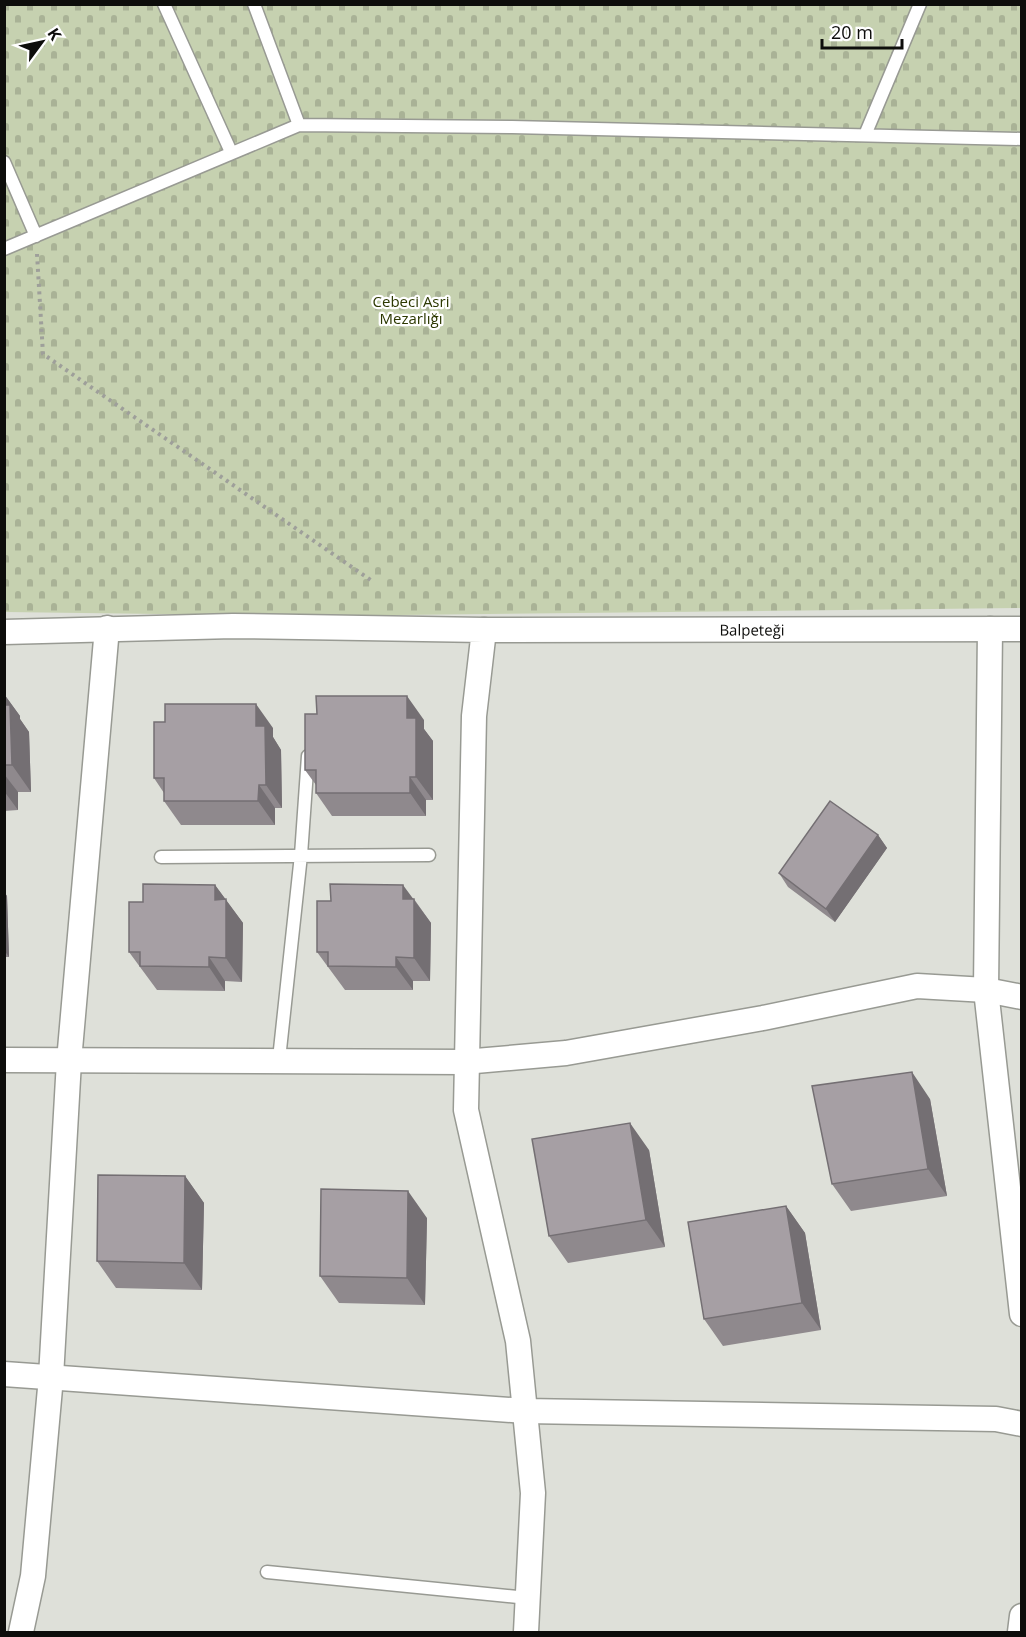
<svg xmlns="http://www.w3.org/2000/svg" width="1026" height="1637" viewBox="0 0 1026 1637" font-family="'Open Sans',sans-serif">
<style>
.cemetery{fill:url(#cemetery-stones)}
.lines{fill:none;stroke-linecap:round;stroke-linejoin:round}
.service-casing{stroke:#989a93;stroke-width:15}
.minor-casing{stroke:#989a93;stroke-width:27}
.path{stroke:#9e9f9a;stroke-width:4;stroke-dasharray:3 4.5;stroke-linecap:butt}
.service{stroke:#fff;stroke-width:12}
.minor{stroke:#fff;stroke-width:24}
.wall{fill:#8f898d}
.shaded-wall{fill:#746f73}
.building{fill:#a69fa4;stroke:#746f73;stroke-width:1.5}
.labels{text-anchor:middle;dominant-baseline:central;stroke-width:4.5;stroke-linejoin:round;paint-order:stroke}
.park-label{font-size:15px;fill:#2c3800;stroke:#fff}
.street-label{font-size:15px;fill:#0d0d0b;stroke:#fff}
</style>
<defs>
<pattern id="cemetery-stones" width="16" height="16" patternUnits="userSpaceOnUse" patternTransform="scale(1.5)"><rect width="16" height="16" fill="#c6d1b0"/><path d="M2 7V4a2 2 0 0 1 4 0v3zM10 15v-3a2 2 0 0 1 4 0v3z" fill="#a9b296"/></pattern>
</defs>
<rect width="100%" height="100%" fill="#dee0d9"/>
<path class="cemetery" d="M4,5H1021V608L311,616L5,612Z"/>
<g class="lines">
<defs>
<path id="service" d="M164,4L231,152
M254,4L299,125
M865,135L920,4
M4,162L36,236
M4,249L299,125L512,127L1022,139
M161,857L429,855
M279,1059L301,855L308,756
M267,1572L528,1598"/>
<g id="minor">
<path d="M990,629L986,990L1022,1314"/>
<path id="s1" d="M484,630L1022,629"/>
<path d="M4,632L233,626L484,630L474,716L466,1110L518,1341L533,1493L526,1632"/>
<path d="M4,1060L464,1062L566,1053L763,1018L917,986L986,990L1022,997"/>
<path d="M4,1374L525,1411L996,1419L1022,1424"/>
<path d="M21,1632L33,1576L51,1377L69,1061L107,628"/>
<path d="M1020,1632L1022,1616"/>
</g>
</defs>
<use href="#service" class="service-casing"/>
<use href="#minor" class="minor-casing"/>
<path class="path" d="M37,254L43,354L372,581"/>
<use href="#service" class="service"/>
<use href="#minor" class="minor"/>
</g>
<path class="wall" d="M4,694L20,716V719L29,732L31,792H18V810L4,811Z
M424,720V729L433,741V800H426V816H332L316,793V785L305,770Z
M273,728V737L281,750L282,808H275V825H181L164,801V793L154,778Z
M878,835L887,848L835,922L788,887L779,873Z
M215,885L243,923L242,982L225,981V991L157,990L129,952L143,902Z
M4,892L7,896L9,957H4Z
M414,899L431,923L430,981H413V990H345L317,952L331,901Z
M930,1099L947,1196L851,1211L832,1184Z
M649,1150L665,1247L568,1263L549,1236Z
M185,1176L204,1203L202,1290L116,1288L97,1261Z
M786,1206L805,1233L821,1330L723,1346L704,1319Z
M427,1218L425,1305L339,1303L320,1276Z"/>
<path class="shaded-wall" d="M4,694L20,716V719L29,732L31,792L12,765L4,711Z
M407,696L424,720V729L433,741V800L416,777L407,718Z
M256,704L273,728V737L281,750L282,808L266,785L256,726Z
M4,774L18,792V810L4,791Z
M410,777L426,800V816L410,793Z
M259,785L275,808V825L258,801Z
M878,835L887,848L835,922L826,909Z
M215,885L243,923L242,982L226,958L215,900Z
M403,885L431,923L430,981L414,958L403,899Z
M4,892L7,896L9,957L4,950Z
M209,957L225,981V991L209,967Z
M396,957L413,981V990L396,967Z
M912,1072L930,1099L947,1196L928,1169Z
M630,1123L649,1150L665,1247L646,1220Z
M185,1176L204,1203L202,1290L184,1263Z
M408,1191L427,1218L425,1305L407,1278Z
M786,1206L805,1233L821,1330L802,1303Z"/>
<path class="building" d="M316,696H407V718H416V777H410V793H316V770H305V714H317Z
M165,704H256V726H265L266,785H259L258,801H164V778H154V722H165Z
M4,705H10L12,765H4Z
M830,801L878,835L826,909L779,873Z
M143,884L215,885V900L226,899V958L209,957V967L140,966V952H129V902H143Z
M330,884L403,885V899H414V958L396,957V967L328,966V952H317V901H331Z
M912,1072L928,1169L832,1184L812,1086Z
M630,1123L646,1220L549,1236L532,1139Z
M98,1175L185,1176L184,1263L97,1261Z
M321,1189L408,1191L407,1278L320,1276Z
M786,1206L802,1303L704,1319L688,1222Z"/>
<g class="labels">
<g class="park-label">
<text x="411" y="301">Cebeci Asri<tspan x="411" dy="17">Mezarlığı</tspan></text>
</g>
<g class="street-label">
<text stroke="none"><textPath href="#s1" startOffset="268">Balpeteği</textPath></text>
</g>
</g>
<rect width="1026" height="1637" fill="none" stroke="#0d0d0b" stroke-width="12"/>
<g transform="translate(42 42) rotate(57)" stroke="#ffffff" stroke-width="4.5" paint-order="stroke">
<path d="M0-4.5L10 22L0 15L-10 22Z" fill="#0d0d0b"/>
<text y="-9" font-size="16" font-weight="bold" text-anchor="middle" fill="#0d0d0b">K</text>
</g>
<path d="M822 39v9h80v-9" fill="none" stroke="#0d0d0b" stroke-width="3"/>
<text x="831" y="39" font-size="18" fill="#0d0d0b" stroke="#ffffff" stroke-width="4.5" paint-order="stroke">20 m</text>
</svg>
